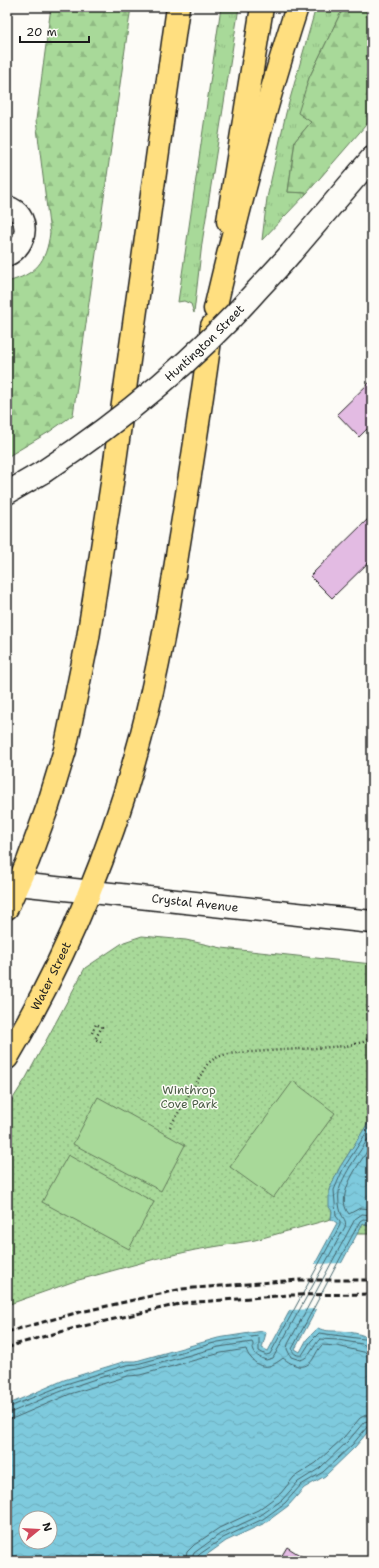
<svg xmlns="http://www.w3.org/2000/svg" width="379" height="1568" viewBox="0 0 379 1568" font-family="'Shantell Sans',sans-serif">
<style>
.grass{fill:url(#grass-tufts);stroke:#627a5a}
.forest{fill:url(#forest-firs);stroke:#627a5a}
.park{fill:url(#park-dots);stroke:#627a5a}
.pitch{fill:#a8d999;stroke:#627a5a}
.water{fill:url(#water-waves);stroke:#578490;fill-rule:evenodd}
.pier{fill:#fdfcf7}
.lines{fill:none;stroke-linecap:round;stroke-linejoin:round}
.shore{stroke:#436269;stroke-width:1}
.building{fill:#e3bbe3;stroke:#1c1c1c}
.street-casing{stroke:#1c1c1c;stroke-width:23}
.secondary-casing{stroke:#1c1c1c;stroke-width:25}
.primary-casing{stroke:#1c1c1c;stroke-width:25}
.highway-casing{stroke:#1c1c1c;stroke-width:25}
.path{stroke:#1c1c1c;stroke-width:2.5;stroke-dasharray:1 3;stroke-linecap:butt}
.street{stroke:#fdfcf7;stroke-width:20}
.secondary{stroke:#fdfcf7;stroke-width:22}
.primary{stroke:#ffdf80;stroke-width:22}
.highway{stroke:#ffdf80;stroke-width:22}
.rail{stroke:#1c1c1c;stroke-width:3;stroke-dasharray:6 3;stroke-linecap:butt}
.secondary-bridge-casing{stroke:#1c1c1c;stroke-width:25;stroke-linecap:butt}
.secondary-bridge{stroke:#fdfcf7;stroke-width:22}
.labels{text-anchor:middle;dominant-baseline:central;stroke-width:3;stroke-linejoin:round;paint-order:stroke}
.street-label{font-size:12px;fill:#1c1c1c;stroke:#fdfcf7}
.park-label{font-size:12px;fill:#4d5e48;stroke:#fdfcf7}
</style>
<defs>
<pattern id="grass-tufts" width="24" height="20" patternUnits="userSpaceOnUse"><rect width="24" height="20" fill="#a8d999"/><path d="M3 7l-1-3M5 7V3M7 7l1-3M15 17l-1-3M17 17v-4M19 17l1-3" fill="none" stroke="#90ba83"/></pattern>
<pattern id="forest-firs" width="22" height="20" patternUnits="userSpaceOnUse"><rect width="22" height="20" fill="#a8d999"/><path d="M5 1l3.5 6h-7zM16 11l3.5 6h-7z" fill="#90ba83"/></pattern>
<pattern id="park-dots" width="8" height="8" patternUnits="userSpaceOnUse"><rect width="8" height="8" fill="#a8d999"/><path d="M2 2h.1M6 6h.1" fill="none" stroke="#90ba83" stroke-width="1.8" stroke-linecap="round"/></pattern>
<pattern id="water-waves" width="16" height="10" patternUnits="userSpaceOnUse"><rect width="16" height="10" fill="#7ecadd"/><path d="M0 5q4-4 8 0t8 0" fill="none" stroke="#6cadbd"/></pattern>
</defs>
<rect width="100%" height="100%" fill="#fdfcf7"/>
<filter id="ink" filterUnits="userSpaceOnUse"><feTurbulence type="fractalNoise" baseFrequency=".025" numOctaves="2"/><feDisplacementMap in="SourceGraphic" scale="8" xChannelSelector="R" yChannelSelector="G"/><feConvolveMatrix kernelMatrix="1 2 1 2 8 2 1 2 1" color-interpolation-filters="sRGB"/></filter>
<g filter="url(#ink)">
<path class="grass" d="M221,7H239L202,243L194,313L191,304L184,301L178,302Z
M316,7H348L340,14L309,78L299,113L311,122L295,141L288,192L307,193L262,240L267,198L286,113Z"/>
<path class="forest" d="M51,7H131L73,415L49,432L7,457V282C36,274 46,263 50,233L36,120Z
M348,7H372V118L307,193L288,192L295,141L311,122L298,113L309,78L340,14Z"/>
<path class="park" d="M142,936L186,940L222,948L372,964V1117L340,1167L329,1190L330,1206L332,1211L331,1219L255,1240L195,1250L155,1259L75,1281L7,1305V1108L26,1078L85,968L124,942Z
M363,1223L368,1226L372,1223V1234H357Z"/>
<path class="pitch" d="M293,1081L335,1113L273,1198L230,1167Z
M98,1097L185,1145L161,1191L73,1144Z
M68,1155L154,1202L129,1249L42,1202Z"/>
<path class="water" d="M372,1117V1223L368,1226L363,1223L295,1349L300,1352L307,1339L318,1328C324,1331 330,1331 337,1331C348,1331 362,1334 372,1339V1427L355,1447L325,1476L304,1488L288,1506L265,1523L226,1541L198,1561H7V1405L64,1380L126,1361H136L218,1338L263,1331L266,1333L262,1348L268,1351L337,1223L331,1219L332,1211L329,1207V1190L340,1167ZM26,1518H50V1542H26Z"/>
<path class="pier" d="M344,1263L319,1309L288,1310L312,1264Z"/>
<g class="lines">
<path class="shore" d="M372,1144C362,1160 333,1196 349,1214L360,1208L372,1209
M372,1215L362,1214L355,1219L288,1344L287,1349L291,1357L300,1360C311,1358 313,1345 320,1339L338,1340L362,1344L372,1348
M372,1220L363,1219L360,1221L292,1349C293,1354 298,1356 302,1355L311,1341L319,1333L364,1339L372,1343
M7,1408L66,1384L126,1365L137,1364L218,1342L258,1336L259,1338V1351L266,1355L270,1354L340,1225V1221L336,1216L334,1190L343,1169L372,1124
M7,1413L12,1412C52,1395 95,1375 139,1369L219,1347L252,1342L253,1344C252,1353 257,1357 266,1360L273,1358L345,1227C347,1220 343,1219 341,1213C339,1207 338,1198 339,1192C340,1178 364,1146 372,1133
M7,1419L14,1418L70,1394L128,1376L140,1375L221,1353L246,1349C247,1352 248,1355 251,1358C261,1371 272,1367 283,1358C292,1365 305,1372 313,1359C316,1354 318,1349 322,1345L337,1346L372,1354
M185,1561L187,1552L194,1545L219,1528L258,1510L281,1493L294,1477L316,1463L344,1437L360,1418L366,1415L372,1414
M191,1561L194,1553L220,1534L261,1515L282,1500L298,1482L320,1468L348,1441L364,1422L372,1420
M196,1561V1558L200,1554L223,1538L263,1519L285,1503L301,1485L323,1472L352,1445L368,1426L372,1425"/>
</g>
<path class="building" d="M372,380V424L359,437L337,414Z
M372,512V559L332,598L310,576L372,515L370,514Z
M287,1547L309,1561H285L286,1560L281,1557Z"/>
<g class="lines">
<defs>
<path id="street" d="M7,206C32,214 29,246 7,256"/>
<g id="secondary">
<path d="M291,253L372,158"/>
<path d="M7,493L43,472"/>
<path id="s1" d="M18,884L372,922"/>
</g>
<g id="primary">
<path d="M228,221L262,7"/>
<path d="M7,908L28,861L48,806L65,750L88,638L111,490L178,7"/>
<path id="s2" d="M7,1058C62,965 105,865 134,762C155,690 168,617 179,543C191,471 202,399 212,326"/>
</g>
<path id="highway" d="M215,309C239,207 265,106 297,7"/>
</defs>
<use href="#street" class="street-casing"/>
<use href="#secondary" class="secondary-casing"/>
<use href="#primary" class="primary-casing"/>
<use href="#highway" class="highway-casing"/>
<path class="path" d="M92,1033L96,1024L102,1027L95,1039L103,1043
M170,1127L206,1066C214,1056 225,1054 237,1053L346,1046L363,1042L372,1037"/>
<use href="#street" class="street"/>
<use href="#secondary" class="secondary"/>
<use href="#primary" class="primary"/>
<use href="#highway" class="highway"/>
<path class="rail" d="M7,1332L72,1314L182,1289L298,1280H372
M7,1348L17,1344L75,1328L184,1303L290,1295L372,1294"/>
<defs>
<g id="secondary-bridge">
<path id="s3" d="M43,472C122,420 195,360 258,289C269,277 280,266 291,253"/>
</g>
</defs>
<use href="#secondary-bridge" class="secondary-bridge-casing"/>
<use href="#secondary-bridge" class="secondary-bridge"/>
</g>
</g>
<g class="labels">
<g class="street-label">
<text stroke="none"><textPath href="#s3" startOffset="207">Huntington Street</textPath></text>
<text stroke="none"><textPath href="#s1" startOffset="178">Crystal Avenue</textPath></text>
<text stroke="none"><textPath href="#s2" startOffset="93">Water Street</textPath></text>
</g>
<g class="park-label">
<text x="189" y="1090">Winthrop<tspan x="189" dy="14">Cove Park</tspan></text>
</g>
</g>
<rect width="379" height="1568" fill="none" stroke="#fdfcf7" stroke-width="24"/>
<rect x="12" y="12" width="355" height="1544" fill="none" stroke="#1c1c1c" stroke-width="1.5" filter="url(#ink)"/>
<g transform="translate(38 1530) rotate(72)"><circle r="19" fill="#fdfcf7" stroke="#a3a29f"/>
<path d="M0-3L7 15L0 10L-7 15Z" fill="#d1495b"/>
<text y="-6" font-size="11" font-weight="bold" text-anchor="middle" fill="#1c1c1c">N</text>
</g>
<path d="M20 36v6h69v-6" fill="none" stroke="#1c1c1c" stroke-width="2"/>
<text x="26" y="36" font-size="12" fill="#1c1c1c" stroke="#fdfcf7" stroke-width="3" paint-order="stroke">20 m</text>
</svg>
